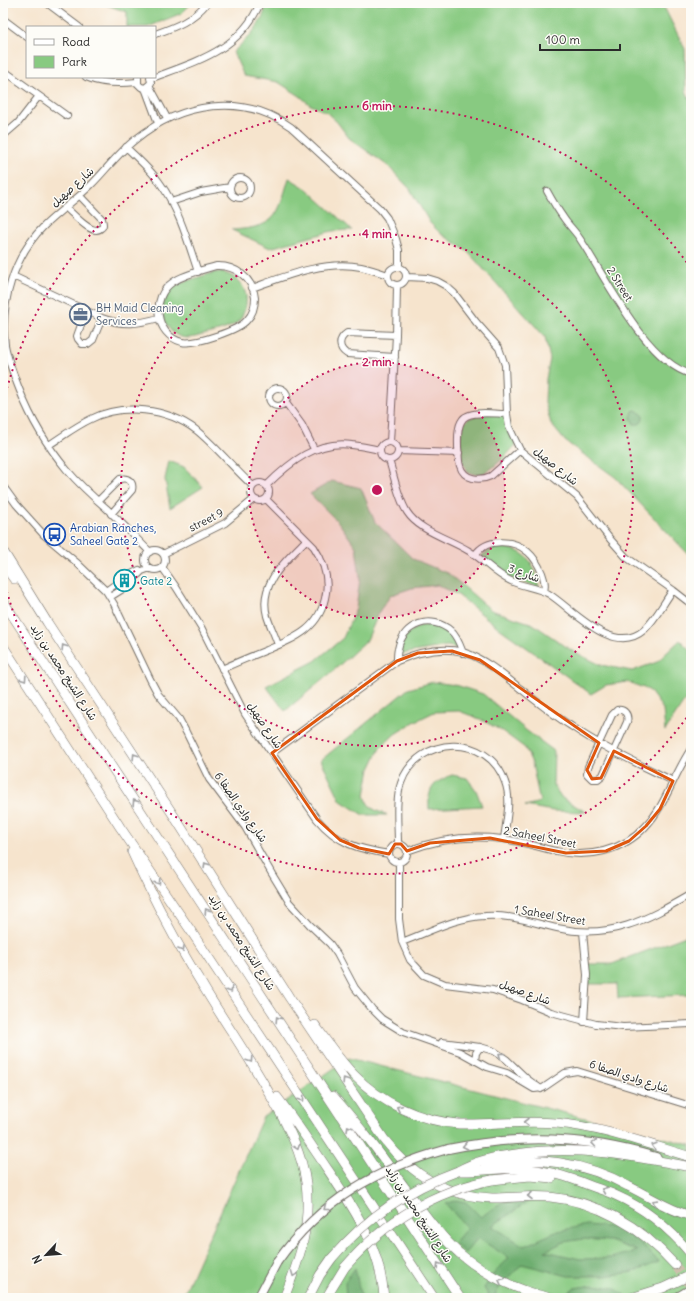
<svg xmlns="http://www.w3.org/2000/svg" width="694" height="1301" viewBox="0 0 694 1301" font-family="Delius,'Playpen Sans Arabic',sans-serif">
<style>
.green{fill:#88ca81;stroke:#5a7a56}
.forest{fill:#6eae6f;stroke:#4c6c4d;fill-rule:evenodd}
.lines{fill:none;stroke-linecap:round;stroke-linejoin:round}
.highway-tunnel{stroke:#cdbfad;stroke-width:9;stroke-dasharray:9 4.5;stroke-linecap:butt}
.minor-casing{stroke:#726c64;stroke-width:8}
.major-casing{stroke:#726c64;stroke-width:10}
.highway-casing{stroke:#726c64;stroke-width:10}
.minor{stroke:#fff;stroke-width:6}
.major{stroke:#fff;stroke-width:8}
.highway{stroke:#fff;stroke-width:9}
.major-bridge-casing{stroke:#726c64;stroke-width:10;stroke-linecap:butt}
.highway-bridge-casing{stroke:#726c64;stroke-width:10;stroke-linecap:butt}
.major-bridge{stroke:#fff;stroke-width:8}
.highway-bridge{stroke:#fff;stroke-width:9}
.oneway{stroke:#a0a0a0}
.marked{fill:none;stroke:#df570e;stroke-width:3;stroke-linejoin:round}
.ring{fill:none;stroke:#c2185b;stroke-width:2;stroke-dasharray:2 4}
.labels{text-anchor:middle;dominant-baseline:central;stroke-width:3;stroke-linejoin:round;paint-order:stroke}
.street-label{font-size:11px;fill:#2b2b2b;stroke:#fdfcf7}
.service-label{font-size:11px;fill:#4e5e75;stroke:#fdfcf7;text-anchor:start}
.transit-label{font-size:11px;fill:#164399;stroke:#fdfcf7;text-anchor:start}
.culture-label{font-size:11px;fill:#0d838f;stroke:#fdfcf7;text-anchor:start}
.centre{fill:#c2185b;stroke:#fdfcf7;stroke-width:2}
.ring-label{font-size:12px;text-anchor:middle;font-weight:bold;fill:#c2185b;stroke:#fdfcf7;stroke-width:3;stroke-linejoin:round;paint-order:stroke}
</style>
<rect width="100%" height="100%" fill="#fdfcf7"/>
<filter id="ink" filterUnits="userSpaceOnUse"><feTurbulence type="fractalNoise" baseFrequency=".025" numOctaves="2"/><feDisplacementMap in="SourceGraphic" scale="8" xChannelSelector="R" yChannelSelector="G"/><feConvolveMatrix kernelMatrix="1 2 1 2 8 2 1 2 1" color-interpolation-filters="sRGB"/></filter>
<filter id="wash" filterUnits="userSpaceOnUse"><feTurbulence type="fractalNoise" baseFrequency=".012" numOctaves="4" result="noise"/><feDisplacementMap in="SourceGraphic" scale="16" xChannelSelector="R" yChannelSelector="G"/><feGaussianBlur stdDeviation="0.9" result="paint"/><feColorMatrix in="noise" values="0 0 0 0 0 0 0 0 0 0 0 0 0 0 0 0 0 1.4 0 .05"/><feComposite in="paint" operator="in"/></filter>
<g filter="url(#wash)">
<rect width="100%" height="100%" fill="#f6e4cd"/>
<path class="green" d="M101,3H192L182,13L148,27H127V12Z
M267,3H662L685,49L686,90L691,103V557L615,477L565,441L551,424L545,402L546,379L550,359L545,337L467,251L440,233L430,223L410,189L388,166L349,138L337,122L326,112L309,104L300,96L278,82L244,76L233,52C249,37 263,24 267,3Z
M289,178L307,189L352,230L332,231L270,248L232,230C277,227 277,217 289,178Z
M217,272C236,273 251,289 245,309C243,314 242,318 238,322C226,331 209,333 195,337C163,345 154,300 171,288C181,282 205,275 217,272Z
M505,413L516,445C508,453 490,474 478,475C475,475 471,473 468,472C466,469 463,465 462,461C459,452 459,424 468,419C475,414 496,414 505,413Z
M169,461L184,467L203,487L170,508L165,479Z
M332,481L361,488L375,522L413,559L449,574L491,610L533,624L574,652L601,665L632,671L657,662L680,640L691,651V691L665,731L663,709L649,690L628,682L606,685L591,694L547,662L499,628L458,595L438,585L412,588L391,595L380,610L367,640L332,672L285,711L266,686L315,661L343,638L356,609L360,578L356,547L339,523L310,494Z
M502,547C528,551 534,562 539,587L508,578L481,556L491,549Z
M422,625C441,625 452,628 458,648L447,646L401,654C402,636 406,633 422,625Z
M433,682L456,685L483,694L527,731L554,751L553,785L562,798L586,812L553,811L525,806L540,802L532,763L525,748L502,731L480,719L459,711L434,712L414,722L395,734L380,748L370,769L365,795L368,804L375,810L387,815H363L341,801L321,760L408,689Z
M452,775L467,778L476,790L482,806L429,809C428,788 432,783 452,775Z
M691,934V995L618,998L617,984H588V964H612Z
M349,1058L691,1145V1298H182L263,1117Z"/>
<path class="forest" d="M636,410L643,415C643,422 641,425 634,424L631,418L633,411Z
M456,1200L466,1202L481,1217L502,1202L529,1201L492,1226L524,1246L558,1231L587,1225L620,1228L644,1246L659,1262L633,1272L604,1276H568L522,1264L500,1287L493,1298H490L484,1288L495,1272L509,1258L478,1238L465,1253L454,1243L467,1228L446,1204ZM583,1239L610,1241L637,1251L611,1258L580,1259L545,1251L564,1242Z
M355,1268L361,1298H346L345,1282Z
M594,1285L614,1288L629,1298H559L574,1288Z"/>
</g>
<g filter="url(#ink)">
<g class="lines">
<path class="highway-tunnel" d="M675,1265L691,1288"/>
<defs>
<path id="minor" d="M47,3L79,27
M3,19L27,37
M155,34C176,27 193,20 207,3
M3,70L67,116
M86,77C102,84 120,84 137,82
M138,77V84L141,87L145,88L151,83L150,77
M155,77C198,61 241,49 260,3
M149,85L167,118
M145,88L158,123
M3,136L18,123L39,96
M126,147C138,159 151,170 160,183C179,209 188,242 198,272
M230 188a10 10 0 1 1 20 0a10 10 0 1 1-20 0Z
M547,191C552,200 557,209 563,217C568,225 575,231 580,239C605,276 646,362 691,374
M171,202L201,192L230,187
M66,208C73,213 92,237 101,228C104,226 103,223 102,219L80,196
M216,266C235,265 253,278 255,298C255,306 253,314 247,320C239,330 195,345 182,342C155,335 150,297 173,282C185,274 203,270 216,266Z
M388 276a9 9 0 1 1 18 0a9 9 0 1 1-18 0Z
M13,276L102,318C123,326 137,324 159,318
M407,277L427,278L437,281L446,286L454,293L476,322L499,348L505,365L507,414L509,427L520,450L577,497L610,539L626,557L673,590L691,604
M252,288C286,276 324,260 361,267C370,269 379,272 388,275
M86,311L77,336L78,339L82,344H88L93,340L102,318
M395,357L347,354C338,348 338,339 347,333L396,335
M269 397a9 9 0 1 1 18 0a9 9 0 1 1-18 0Z
M286,403L302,425L314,449
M507,414C497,414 476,411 467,416C464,417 462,420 461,422C457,429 458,439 458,447C459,453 458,460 460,466C464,480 480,481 491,476L520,450
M380 451a9 9 0 1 1 18 0a9 9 0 1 1-18 0Z
M390,442L396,335L397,286
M49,445C63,436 76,426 91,419C123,403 167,408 196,430C216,446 234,469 253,486
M398,451L459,453
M389,460C394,476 398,498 407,512C419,531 450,539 469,551C484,560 495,574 511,581C523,587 537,587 549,594C574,610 613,657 644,630C656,619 664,602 673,590
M251 492a9 9 0 1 1 18 0a9 9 0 1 1-18 0Z
M3,486L16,504L44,535L76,562L106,591L114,604L150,679L158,694L179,719L186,732L209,779L245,827L272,874L289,902L310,925L330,944L337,954L355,988L372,1009L382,1019L403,1032L460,1052L487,1067L507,1073L534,1089L543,1088L565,1073L577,1071L691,1106
M266,486C290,462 317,440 352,445C362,446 371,448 380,450
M98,501L120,479C128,477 134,482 132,490L111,514
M145 560a10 10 0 1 1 20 0a10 10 0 1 1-20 0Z
M150,552C135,537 121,522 106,508C92,496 79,484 67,470C47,446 31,419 20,391C14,376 8,361 5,345C0,302 14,256 44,226C59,211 76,200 91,185C106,170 119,152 136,139C181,103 242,92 291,127L380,209L387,218L396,239L399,250V267
M163,554L225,523L254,499
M475,555C486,538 514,539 528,552C534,557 539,566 542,573C544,579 546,584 544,591
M162,567L176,587L201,627L245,714L317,819C338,844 358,849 389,854
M106,591L124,578L139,570
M110,597L126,587L142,571L150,568
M278,645C275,635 270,626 267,616C258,583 286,561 306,540
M397,661C397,657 397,652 398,649C403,623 432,614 451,631C457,636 460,645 463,653
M222,669C237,662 252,656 267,650C296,638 321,628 326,593C329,576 323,561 314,547L266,499
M617,710C624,709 629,714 627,722L603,775L598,779H592L587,774L588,767L612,715Z
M272,753L397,661C418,652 441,646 463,652C483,658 501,673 517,686C535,700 552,714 571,726C603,748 639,764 673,781
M389 853a9 9 0 1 1 18 0a9 9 0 1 1-18 0Z
M398,844C398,825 395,800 401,783C418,735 488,732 505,782C512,800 506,821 504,839
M407,851C438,839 469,835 502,839C521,841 538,847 556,851C587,859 623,851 645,827C666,805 674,774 691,749
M399,862V919L402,942L410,960L424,975L445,984L493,990L522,1000L551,1012L596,1024L623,1027L691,1024
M583,932L587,975L584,1022
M402,942C429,932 456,917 485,916C509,914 534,923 557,928C611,940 646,920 691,894
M442,1042L480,1047L494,1051L506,1059L527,1079L541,1089
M475,1061L476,1053L480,1047"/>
<path id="major" d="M448,1149C522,1134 583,1136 656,1157
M258,1298L277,1262
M676,1298L691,1289"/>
<path id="highway" d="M3,551L47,622L174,816L289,997L384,1139C411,1174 447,1197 492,1198C511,1198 530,1195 550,1197C601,1202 641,1227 675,1265
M3,564L14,579
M3,601L460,1298
M3,646L120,827L191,931L434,1298
M132,852C153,898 176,943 203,986C226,1025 253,1062 274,1102C289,1128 302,1154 306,1183C311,1227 300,1258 284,1298
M315,1025C327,1042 339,1060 354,1075C381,1103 420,1121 459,1124C491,1125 523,1120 556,1123C602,1127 647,1144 691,1157
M333,1096C360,1126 384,1159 408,1192C424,1213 439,1235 459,1253C485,1275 516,1290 551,1298
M277,1097C294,1119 310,1143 326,1167C353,1207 381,1247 384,1298
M486,1165C535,1155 585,1162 628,1186C651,1197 666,1209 691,1216
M458,1171C481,1172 502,1167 525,1169C546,1170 561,1175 581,1182C592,1187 604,1190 615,1195C645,1208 670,1229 691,1254
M458,1171C477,1160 495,1157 516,1154C576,1145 627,1155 686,1166
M492,1180L530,1176L552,1178
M308,1298L320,1275L332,1258
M326,1298L345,1267
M631,1298L663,1288L691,1275"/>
</defs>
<use href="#minor" class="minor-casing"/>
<use href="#major" class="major-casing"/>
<use href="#highway" class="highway-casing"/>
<use href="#minor" class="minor"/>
<use href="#major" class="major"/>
<use href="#highway" class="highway"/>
<defs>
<path id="major-bridge" d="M277,1262C321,1200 376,1169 448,1149"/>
<path id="highway-bridge" d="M332,1258C367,1217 408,1189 458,1171
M345,1267C384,1222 433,1191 492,1180"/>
</defs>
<use href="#major-bridge" class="major-bridge-casing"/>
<use href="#highway-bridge" class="highway-bridge-casing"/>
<use href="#major-bridge" class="major-bridge"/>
<use href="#highway-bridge" class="highway-bridge"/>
</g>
<defs><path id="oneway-chevron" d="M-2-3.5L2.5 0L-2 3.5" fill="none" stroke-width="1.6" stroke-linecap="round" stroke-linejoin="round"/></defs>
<g class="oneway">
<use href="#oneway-chevron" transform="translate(64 647) rotate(-123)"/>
<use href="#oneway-chevron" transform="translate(24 679) rotate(57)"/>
<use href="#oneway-chevron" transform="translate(135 756) rotate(-123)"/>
<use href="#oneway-chevron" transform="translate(135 802) rotate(-123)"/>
<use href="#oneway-chevron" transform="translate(206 865) rotate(-122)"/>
<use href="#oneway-chevron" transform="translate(158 882) rotate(56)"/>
<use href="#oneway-chevron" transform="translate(207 911) rotate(-123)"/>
<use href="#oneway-chevron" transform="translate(182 949) rotate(61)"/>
<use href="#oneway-chevron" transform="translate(230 990) rotate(56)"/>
<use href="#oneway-chevron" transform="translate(278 1019) rotate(-123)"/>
<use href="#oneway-chevron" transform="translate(501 1055) rotate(-144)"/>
<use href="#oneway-chevron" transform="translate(250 1060) rotate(57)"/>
<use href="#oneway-chevron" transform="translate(345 1080) rotate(-124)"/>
<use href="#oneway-chevron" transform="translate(302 1099) rotate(56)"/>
<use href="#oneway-chevron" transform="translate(399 1108) rotate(-154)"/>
<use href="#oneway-chevron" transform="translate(526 1122) rotate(-180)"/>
<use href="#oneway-chevron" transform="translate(349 1128) rotate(-122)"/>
<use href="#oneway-chevron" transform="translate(594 1143) rotate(-171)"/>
<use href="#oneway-chevron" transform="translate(465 1146) rotate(168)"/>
<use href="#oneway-chevron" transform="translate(654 1146) rotate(-164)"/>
<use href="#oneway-chevron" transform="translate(297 1147) rotate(70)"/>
<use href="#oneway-chevron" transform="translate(604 1190) rotate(-158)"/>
<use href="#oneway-chevron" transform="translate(530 1196) rotate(180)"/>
<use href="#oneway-chevron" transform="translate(655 1202) rotate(-150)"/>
<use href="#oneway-chevron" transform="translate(326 1208) rotate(141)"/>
<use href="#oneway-chevron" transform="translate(439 1265) rotate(-123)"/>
<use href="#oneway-chevron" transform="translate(294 1274) rotate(111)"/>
<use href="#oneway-chevron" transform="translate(501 1281) rotate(-153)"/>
</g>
</g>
<path class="marked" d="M452,651L480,660L599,743L587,770L592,779L601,778L614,751L673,781L660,809L646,826L629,841L606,851L566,853L490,838L430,843L407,851L401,844H395L389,854L359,848L340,840L317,819L272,753L397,661L418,653Z"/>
<circle cx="377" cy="490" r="128" fill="#c2185b" fill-opacity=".12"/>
<g class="ring">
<circle cx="377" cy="490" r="128"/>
<circle cx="377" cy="490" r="256"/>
<path d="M690 713A384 384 0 0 1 4 580M4 400A384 384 0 0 1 690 267"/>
</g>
<defs>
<symbol id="office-ring" viewBox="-11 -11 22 22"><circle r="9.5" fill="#fdfcf7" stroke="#5c6f8a" stroke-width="1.5"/><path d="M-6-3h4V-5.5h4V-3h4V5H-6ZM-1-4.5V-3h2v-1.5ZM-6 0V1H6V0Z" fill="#5c6f8a"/></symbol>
<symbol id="bus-ring" viewBox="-11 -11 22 22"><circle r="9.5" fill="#fdfcf7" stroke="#1a4fb4" stroke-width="1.5"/><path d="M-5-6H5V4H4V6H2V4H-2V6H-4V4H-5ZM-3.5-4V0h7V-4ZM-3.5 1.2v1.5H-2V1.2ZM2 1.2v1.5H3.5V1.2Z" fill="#1a4fb4"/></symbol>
<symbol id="building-ring" viewBox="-11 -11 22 22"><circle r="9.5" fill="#fdfcf7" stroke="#0f9aa8" stroke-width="1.5"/><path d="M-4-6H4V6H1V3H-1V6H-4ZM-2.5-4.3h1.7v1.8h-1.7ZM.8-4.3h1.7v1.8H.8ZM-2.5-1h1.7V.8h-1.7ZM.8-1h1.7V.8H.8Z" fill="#0f9aa8"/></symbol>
</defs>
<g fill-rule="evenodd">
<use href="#office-ring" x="68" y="302" width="25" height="25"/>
<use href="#bus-ring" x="42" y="522" width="25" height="25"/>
<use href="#building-ring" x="112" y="568" width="25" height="25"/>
</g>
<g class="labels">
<g class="street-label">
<text transform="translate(72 187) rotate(-42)">شارع صهيل</text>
<text transform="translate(620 284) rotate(58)">2 Street</text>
<text transform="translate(556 466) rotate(39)">شارع صهيل</text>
<text transform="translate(206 520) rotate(-27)">street 9</text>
<text transform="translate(524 573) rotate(20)">3 شارع</text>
<text transform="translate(64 672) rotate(57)">شارع الشيخ محمد بن زايد</text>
<text transform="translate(265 725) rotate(56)">شارع صهيل</text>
<text transform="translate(241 807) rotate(55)">شارع وادي الصفا 6</text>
<text transform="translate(540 837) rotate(11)">2 Saheel Street</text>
<text transform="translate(550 915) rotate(10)">1 Saheel Street</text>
<text transform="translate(242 942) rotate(57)">شارع الشيخ محمد بن زايد</text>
<text transform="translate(525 992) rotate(20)">شارع صهيل</text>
<text transform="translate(629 1076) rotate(18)">شارع وادي الصفا 6</text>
<text transform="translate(419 1214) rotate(57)">شارع الشيخ محمد بن زايد</text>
</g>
<g class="service-label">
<text x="96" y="308">BH Maid Cleaning<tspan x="96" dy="13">Services</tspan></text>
</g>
<g class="transit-label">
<text x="70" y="528">Arabian Ranches,<tspan x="70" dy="13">Saheel Gate 2</tspan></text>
</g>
<g class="culture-label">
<text x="140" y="581">Gate 2</text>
</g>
</g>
<circle cx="377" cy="490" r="6" class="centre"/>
<g class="ring-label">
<text x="377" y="110">6 min</text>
<text x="377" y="238">4 min</text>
<text x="377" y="366">2 min</text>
</g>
<rect width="694" height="1301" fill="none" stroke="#fdfcf7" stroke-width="16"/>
<rect x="26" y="26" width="130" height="52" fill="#fdfcf7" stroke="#a9a8a5"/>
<rect x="34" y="39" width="20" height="6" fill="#ffffff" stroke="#a9a8a5"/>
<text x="62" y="46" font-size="12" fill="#2b2b2b">Road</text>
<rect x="34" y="56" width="20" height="12" fill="#88ca81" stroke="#a9a8a5"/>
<text x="62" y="66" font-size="12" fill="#2b2b2b">Park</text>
<g transform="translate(46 1255) rotate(244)" stroke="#fdfcf7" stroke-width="3" paint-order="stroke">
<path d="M0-3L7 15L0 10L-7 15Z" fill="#2b2b2b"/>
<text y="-6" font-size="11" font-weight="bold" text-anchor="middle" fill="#2b2b2b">N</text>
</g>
<path d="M540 44v6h80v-6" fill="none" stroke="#2b2b2b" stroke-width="2"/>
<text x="546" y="44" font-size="12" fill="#2b2b2b" stroke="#fdfcf7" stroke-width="3" paint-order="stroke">100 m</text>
</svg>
